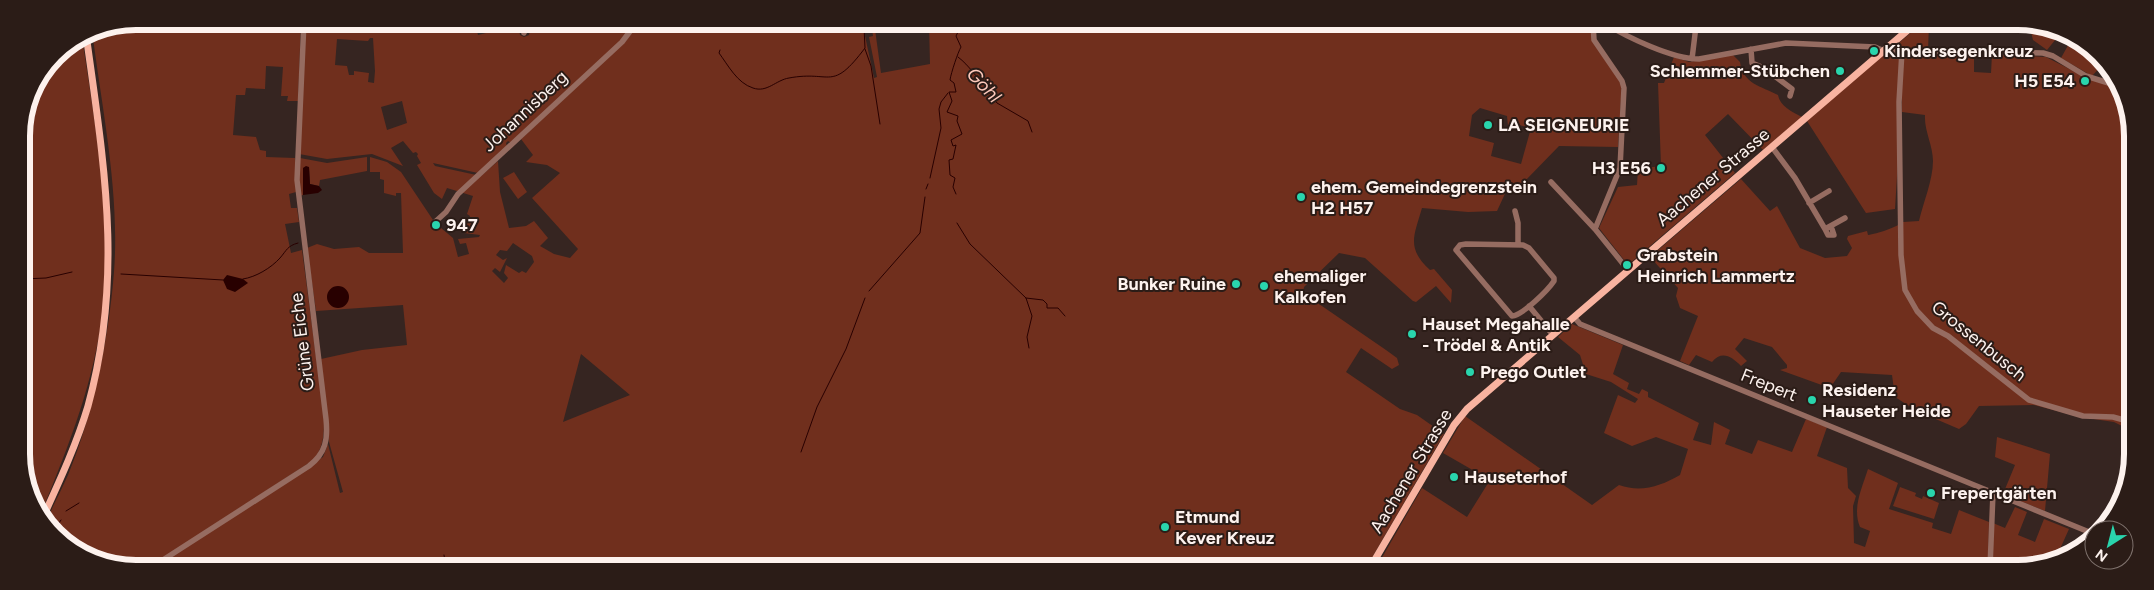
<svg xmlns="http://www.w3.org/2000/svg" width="2154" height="590" viewBox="0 0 2154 590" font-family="Figtree,sans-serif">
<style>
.green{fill:#702f1d;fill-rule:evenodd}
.water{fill:#280000}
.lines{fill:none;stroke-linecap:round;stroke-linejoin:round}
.stream{stroke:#280000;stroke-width:1}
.minor{stroke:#966c61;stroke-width:5.5}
.major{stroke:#f8b3a0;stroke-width:7}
.poi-dot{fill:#29d5ad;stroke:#2b1c17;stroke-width:2}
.labels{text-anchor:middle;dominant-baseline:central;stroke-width:4;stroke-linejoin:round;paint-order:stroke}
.poi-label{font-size:18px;font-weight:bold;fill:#fdf2ee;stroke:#2b1c17;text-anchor:start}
.street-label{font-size:18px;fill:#fdf2ee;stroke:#2b1c17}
.water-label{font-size:19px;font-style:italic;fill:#fecabc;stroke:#2b1c17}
.rim{fill:none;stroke:#fdf2ee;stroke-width:6}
</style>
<rect width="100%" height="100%" fill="#362521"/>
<path class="green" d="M136,21H301L298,101H287L288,96H281L283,67L266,66L265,89L246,88L245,95H236L233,135L256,137L260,150L266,151V157L295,158L296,192L289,194L291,208H297L299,222L285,224L291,253L302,250L324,417C324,434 324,444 315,459L149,567L113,566L55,535L47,520C53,505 61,491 68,475C93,415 109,337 114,272C120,192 102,110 92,30Z
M305,21L475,22L478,35L518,25L520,35L524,37L529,35L531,26L548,22H632L625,37L511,143L508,141L506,143L507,147L478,173L433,163L435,166L481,176L498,161L500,192L509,228L526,226L534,221L548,238L540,246L554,254L570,258L578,249L532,198L560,173L547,165L526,162L533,155L521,139L626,41L635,22H862L874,78L877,77L869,37L873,36L871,22H874L881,73L930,64L929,22L1595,23L1594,37L1622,83L1618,147L1559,146L1523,183H1510L1497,211L1468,212L1422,208C1414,236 1406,248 1430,270L1434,269L1452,290L1451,303L1436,286L1416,302L1413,301L1365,258L1339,253L1304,287L1303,293L1386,350L1397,358L1399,365L1392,369L1361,348L1346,372L1400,409L1417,415L1444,434L1366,568L155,567L323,457L328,444L340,493L343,492L329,442L321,359L362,350L407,345L403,305L316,311L307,248L317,244L334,249L359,247L369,253H403L401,193H396V196L384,193V180L380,179V172H370V157L387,162L401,172L435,223L453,238L458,257L469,254L466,243L460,244L458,239L479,237L480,235L464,233L470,216L467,214L473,196L447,188L442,199L434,193L417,165L421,163L417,156L418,154L416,152L413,153L403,141L391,148L403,166L372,154L327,159L299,154ZM370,38H373L375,71L374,83L368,82L369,73L354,71V75H349L347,66L335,65L337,39L368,41ZM402,101L407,123L387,130L381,107ZM1480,108L1507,116L1508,126L1518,129L1519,125L1531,128L1521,164L1491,156L1494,143L1469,136L1472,115ZM513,243L532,256L534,262L526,273L522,271L519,273L506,265L504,273L508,278L504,283L492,271L495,268L500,272L507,258L503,260L496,255L500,250L507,251ZM581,354L630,395L563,422Z
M1922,23H1992V25H1929L1928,50L1893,48Z
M2029,24H2041L2060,34L2047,50L2033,40Z
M82,37C95,126 113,218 103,308C95,380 69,445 42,511L24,477L21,129L30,92L55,55Z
M2071,40L2099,55L2098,61L2103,64L2092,76L2061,58Z
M1886,52L1899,54L1901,111L1895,209L1866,213L1807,121Z
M1905,54L1974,55V72L1991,73L1992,54L2046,57L2085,77L2117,88L2131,114L2130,430L2114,422L2080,417L2034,405L1979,406L1966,424L1959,429L1917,411L1895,397L1892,375L1841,372L1830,388L1780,370L1787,368V365L1772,347L1744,338L1735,349L1747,361L1741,366C1732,357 1722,350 1712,362L1696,355L1689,365L1680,361L1698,316L1680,308L1676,296L1678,288L1650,257L1741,179L1770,211L1777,206L1800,248L1825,258L1847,256L1852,248L1847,239L1848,236L1867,231L1868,235C1877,234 1897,227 1903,222L1919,221C1923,203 1933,180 1933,161C1933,145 1924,131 1925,115L1902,112V55Z
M1733,55L1740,62C1743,84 1761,86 1778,95C1780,106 1792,112 1802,117L1763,150L1728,114L1705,135L1735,173L1628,265L1599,228L1618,187L1637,185L1638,169L1661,166L1658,83H1664L1674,57L1689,62Z
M367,157V171L320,180L319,186L310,184L309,167L303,168V195L300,196L298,176L300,158L327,163Z
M514,172L527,192L518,199L503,178Z
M1572,324L1623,345L1613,374L1629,383L1627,389L1639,394L1642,389L1648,392V397L1699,423L1693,440L1711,445L1714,422L1730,430L1725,444L1752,454L1758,440L1792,452L1806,419L1827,427L1817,456L1847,468L1848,488L1856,496L1853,506L1854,543L1865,547L1870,531L1860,527C1852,508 1862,488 1868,469L1898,483L1889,509L1933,523L1932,528L1951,534L1959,510L1989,522L1988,568H1864L1848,563L1847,568H1376L1422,488L1467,517L1490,480L1443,453L1465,416L1592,505L1619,485C1641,493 1661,486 1680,475L1688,449L1656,437L1632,446L1604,433L1618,395L1635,403L1638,399L1611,382L1586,374L1580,355L1558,337Z
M1997,437L2050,454L2045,511L2003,494L2015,465L1995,457Z
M1900,487L1916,493L1915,496L1922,499L1923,496L1939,503L1934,519L1893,506Z
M2015,507L2027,512L2018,535L2035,542L2044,519L2069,529L2060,549L2065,552L2025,569L1992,568L1993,523L2005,528Z"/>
<path class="water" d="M306,166L309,167L310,184L319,186L322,190L318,193L303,195V168Z
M227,275L243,279L248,283L235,292L227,289L223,280Z
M327 297a11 11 0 1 1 22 0a11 11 0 1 1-22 0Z"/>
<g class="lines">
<path class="stream" d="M863,22V25
M955,22L953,29L959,30L956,36L961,47C958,52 951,73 950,80L954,83L956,92H949L952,101L947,112L958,116L957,121L962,134L951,140L953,146L956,145L953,159L949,160L950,175L955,178L953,187L956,194
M865,49L871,66L880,124
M720,50L719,53C728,65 737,83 753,88C767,93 776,80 789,78C832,70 831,93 865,48L864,27
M958,57C970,66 976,78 987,87V90L997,103L1028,121L1032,132
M930,178L941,128L939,109L941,102L948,93
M926,189L928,184
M957,223L970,244L1026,298L1032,316L1027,337L1029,348
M121,274L223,280
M22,279L46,278L72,272
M243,279C256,277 271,268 280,258C287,250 287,246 298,243
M869,291L920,233L925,197
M1026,298L1043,300L1047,304V308H1058L1065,316
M801,452L817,407L846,349L865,298
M66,511L79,503
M53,532L61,520
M444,555L446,567"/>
<path class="minor" d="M1593,23L1594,40L1622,81L1624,88L1620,168L1595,229
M1604,23C1627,37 1672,59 1699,59L1786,43L1875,47L1884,51
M1690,23L1696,26L1692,59
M524,33L526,27L540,22
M1889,47L1895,51L2043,53L2053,56L2086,76L2115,85
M1751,49L1752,63L1764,68L1792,89L1790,96
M1902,51L1899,102L1901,255L1905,290L1917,311L1933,328L1948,336L2029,400L2083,416L2113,417L2131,422
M1772,147L1795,178L1825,229L1845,218
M1551,182L1595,229L1628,270
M1809,203L1829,191
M1515,211L1518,223V244
M435,222L446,212L458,194L622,42L631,30L634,22
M1825,229L1828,235H1834L1831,226
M1466,244L1523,245L1529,248L1554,278V281C1548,290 1523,315 1512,316L1456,250L1460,245Z
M1529,306L1553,335
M1574,317L1580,324L2094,534
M152,567L309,466C326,453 328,439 326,419L297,180L304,21
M1990,568L1993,493"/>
<path class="major" d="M44,515C60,480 77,443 88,406C124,275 104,165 86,34
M1370,568L1454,425L1467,409L1916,23"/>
</g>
<g class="poi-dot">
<circle cx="1874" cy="51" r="5"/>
<circle cx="1840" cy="71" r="5"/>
<circle cx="2085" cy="81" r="5"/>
<circle cx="1488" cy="125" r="5"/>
<circle cx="1661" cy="168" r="5"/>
<circle cx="1301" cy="197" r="5"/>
<circle cx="436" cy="225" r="5"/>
<circle cx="1627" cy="265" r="5"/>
<circle cx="1236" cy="284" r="5"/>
<circle cx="1264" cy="286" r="5"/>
<circle cx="1412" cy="334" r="5"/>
<circle cx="1470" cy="372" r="5"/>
<circle cx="1812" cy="400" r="5"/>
<circle cx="1454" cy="477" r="5"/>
<circle cx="1931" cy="493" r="5"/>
<circle cx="1165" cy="527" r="5"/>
</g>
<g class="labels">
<g class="poi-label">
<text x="1884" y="51">Kindersegenkreuz</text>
<text x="1830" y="71" text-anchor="end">Schlemmer-Stübchen</text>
<text x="2075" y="81" text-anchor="end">H5 E54</text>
<text x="1498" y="125">LA SEIGNEURIE</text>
<text x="1651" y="168" text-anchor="end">H3 E56</text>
<text x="1311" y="187">ehem. Gemeindegrenzstein<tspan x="1311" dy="21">H2 H57</tspan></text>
<text x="446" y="225">947</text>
<text x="1637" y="255">Grabstein<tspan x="1637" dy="21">Heinrich Lammertz</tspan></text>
<text x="1274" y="276">ehemaliger<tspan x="1274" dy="21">Kalkofen</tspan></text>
<text x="1226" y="284" text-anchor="end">Bunker Ruine</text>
<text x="1422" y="324">Hauset Megahalle<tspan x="1422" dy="21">- Trödel &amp; Antik</tspan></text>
<text x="1480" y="372">Prego Outlet</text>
<text x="1822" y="390">Residenz<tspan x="1822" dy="21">Hauseter Heide</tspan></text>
<text x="1464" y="477">Hauseterhof</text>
<text x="1941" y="493">Frepertgärten</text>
<text x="1175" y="517">Etmund<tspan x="1175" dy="21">Kever Kreuz</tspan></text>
</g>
<g class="street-label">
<text transform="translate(525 111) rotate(-43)">Johannisberg</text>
<text transform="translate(1713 177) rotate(-40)">Aachener Strasse</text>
<text transform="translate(1979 341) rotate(39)">Grossenbusch</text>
<text transform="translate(302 342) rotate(-97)">Grüne Eiche</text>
<text transform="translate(1769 385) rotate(22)">Frepert</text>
<text transform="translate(1411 471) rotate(-59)">Aachener Strasse</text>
</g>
<g class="water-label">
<text transform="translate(984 85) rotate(47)">Göhl</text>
</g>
</g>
<path d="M0 0H2154V590H0ZM136 30H2018A106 106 0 0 1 2124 136V454A106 106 0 0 1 2018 560H136A106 106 0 0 1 30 454V136A106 106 0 0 1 136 30Z" fill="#2b1c17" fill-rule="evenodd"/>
<path class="rim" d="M136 30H2018A106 106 0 0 1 2124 136V454A106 106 0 0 1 2018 560H136A106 106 0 0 1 30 454V136A106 106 0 0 1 136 30Z"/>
<g transform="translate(2109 545) rotate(216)"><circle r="24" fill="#2b1c17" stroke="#7f726d"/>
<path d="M0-4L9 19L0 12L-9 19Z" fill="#29d5ad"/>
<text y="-8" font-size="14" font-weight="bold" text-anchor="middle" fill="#fdf2ee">N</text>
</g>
</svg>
